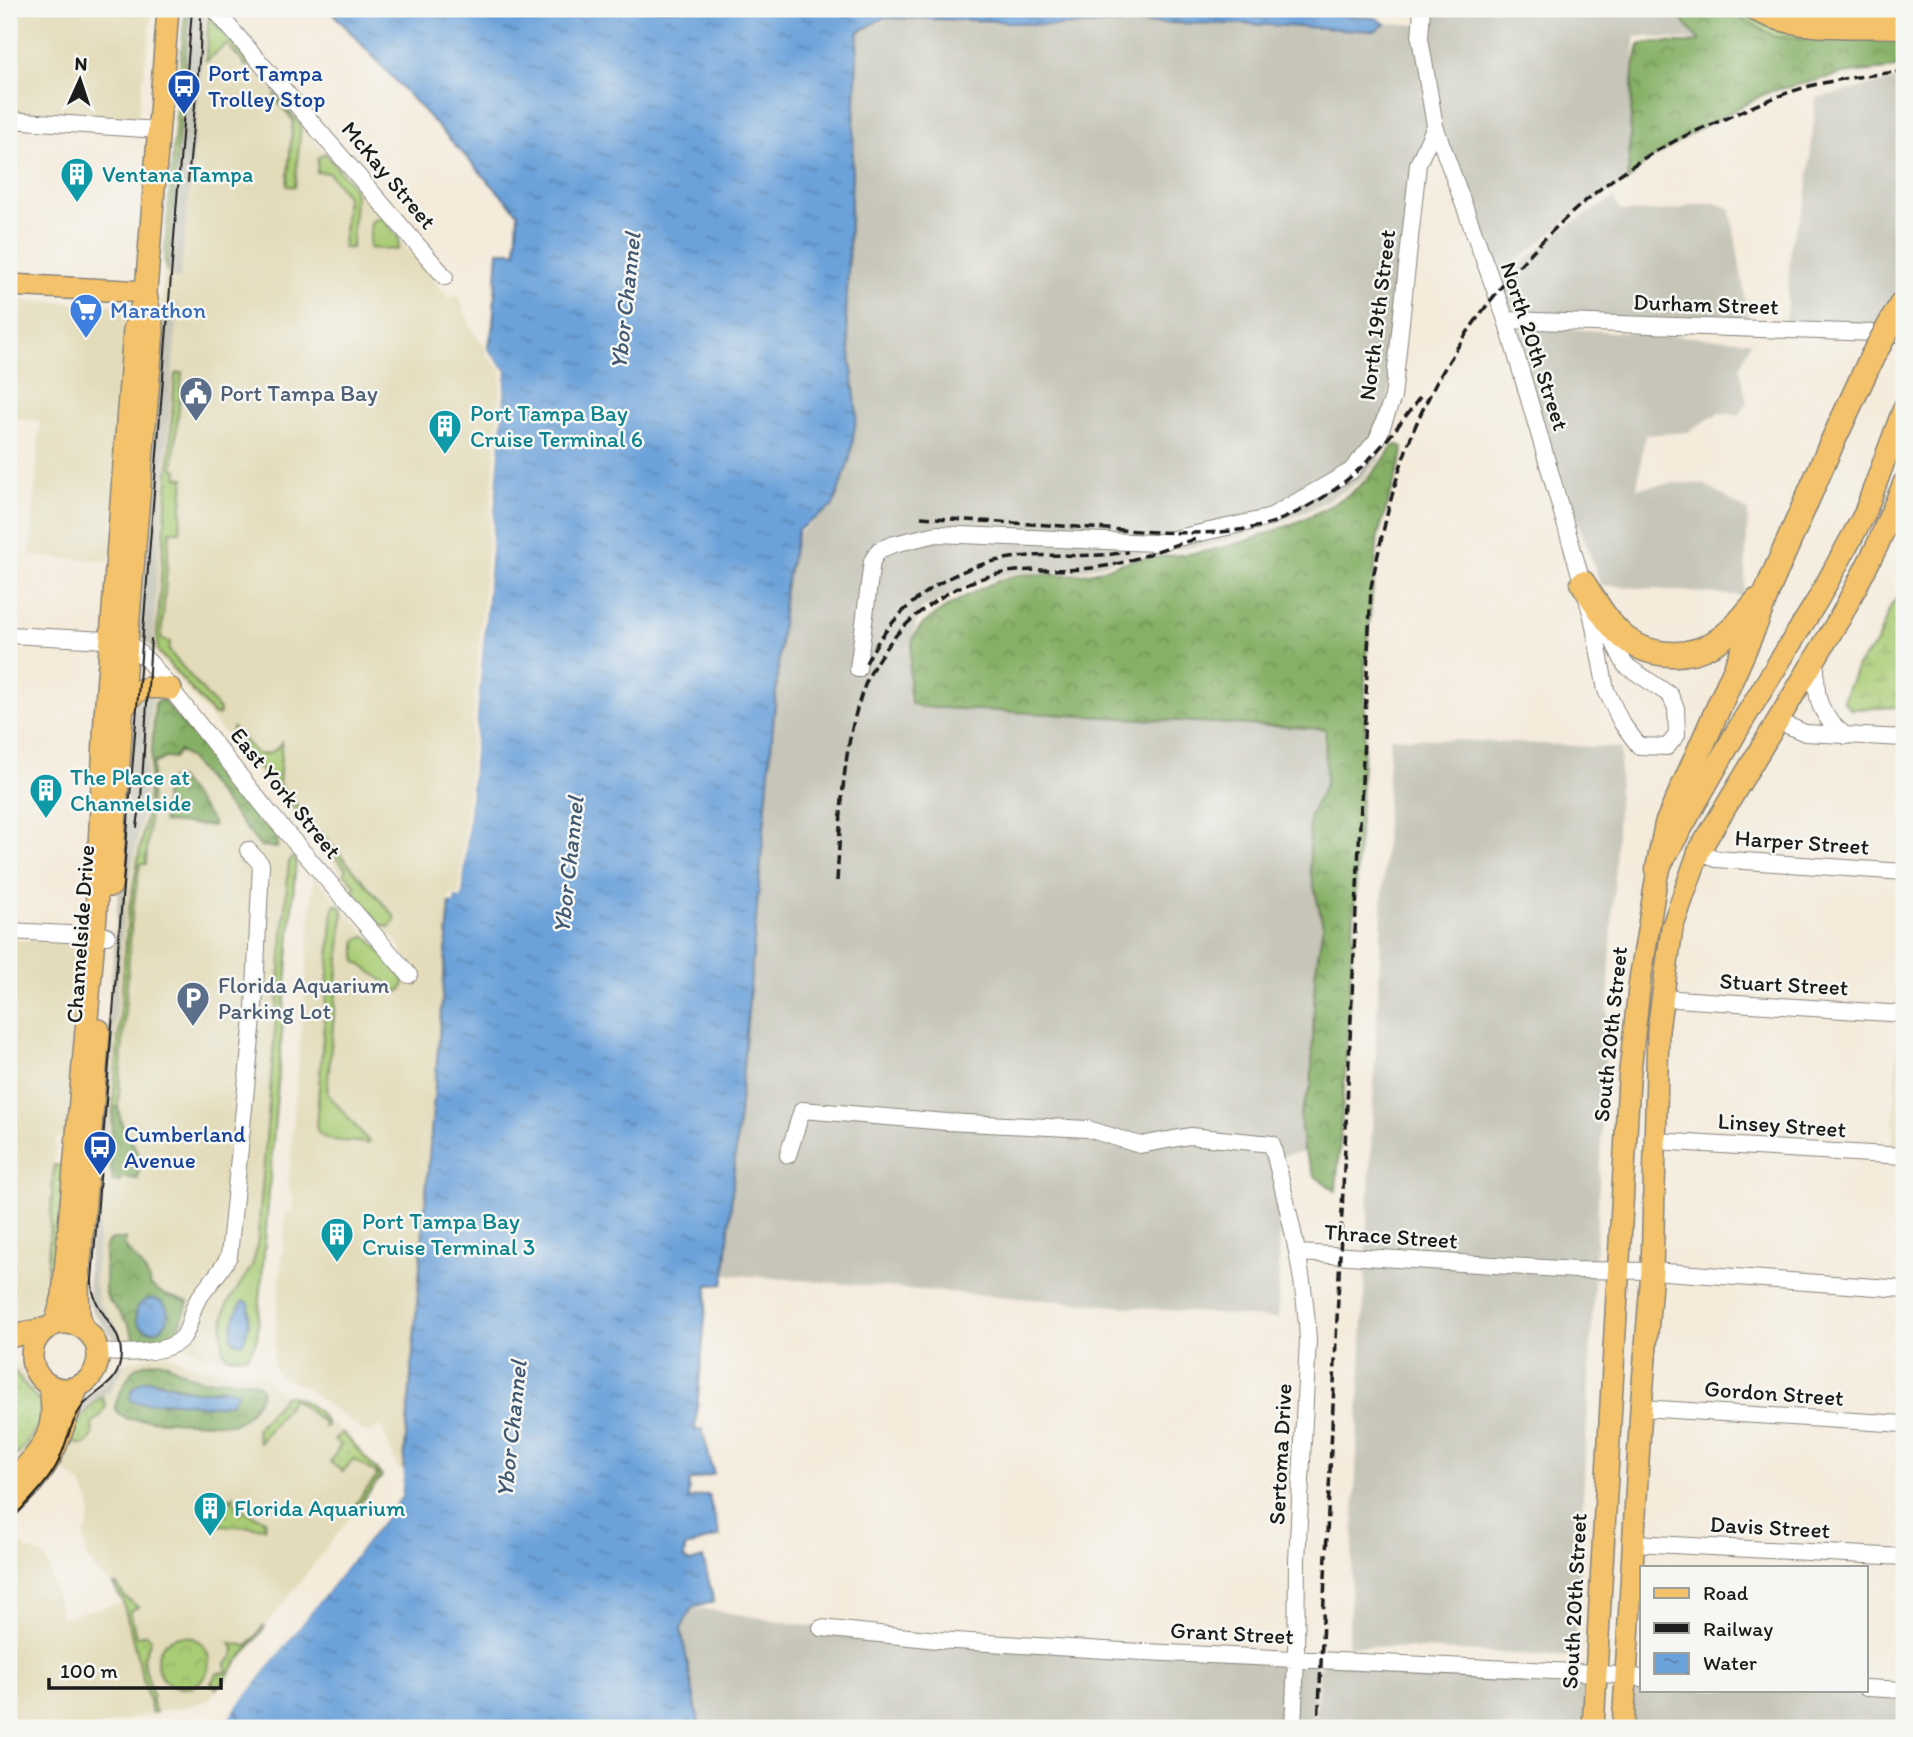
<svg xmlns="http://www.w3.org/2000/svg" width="1913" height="1737" viewBox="0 0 1913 1737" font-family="Itim,sans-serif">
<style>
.built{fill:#e3dbba}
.industrial{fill:#c6c5b8}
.grass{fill:#a9cc75;stroke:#627448;stroke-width:2;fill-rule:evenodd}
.forest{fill:url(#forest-crowns);stroke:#516641;stroke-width:2;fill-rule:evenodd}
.wetland{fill:url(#wetland-marsh);stroke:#627448;stroke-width:2}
.park{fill:url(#park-crowns);stroke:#627448;stroke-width:2}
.garden{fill:url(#garden-dots);stroke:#627448;stroke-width:2}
.water{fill:url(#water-ripples);stroke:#445f7b;stroke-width:2}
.pier{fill:#f4ebdb}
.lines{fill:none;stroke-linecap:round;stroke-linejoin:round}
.ferry{stroke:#405871;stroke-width:2;stroke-dasharray:9 7;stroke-linecap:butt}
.major-tunnel{stroke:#c9c2b5;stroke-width:21;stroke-dasharray:21 10;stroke-linecap:butt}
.minor-casing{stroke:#88847c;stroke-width:18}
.major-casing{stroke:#88847c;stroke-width:24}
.highway-casing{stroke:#88847c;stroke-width:27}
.minor{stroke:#fff;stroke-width:16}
.major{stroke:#f3c26a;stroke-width:21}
.highway{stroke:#f3c26a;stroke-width:24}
.tram{stroke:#1c1c1c;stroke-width:2}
.rail{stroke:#1c1c1c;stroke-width:3.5;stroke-dasharray:10 5;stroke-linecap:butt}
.highway-bridge-casing{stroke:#88847c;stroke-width:27;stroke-linecap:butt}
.highway-bridge{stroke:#f3c26a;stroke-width:24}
.labels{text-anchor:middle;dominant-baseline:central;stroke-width:5;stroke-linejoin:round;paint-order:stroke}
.transit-label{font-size:23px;fill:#164399;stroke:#f6f6f2;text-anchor:start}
.culture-label{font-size:23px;fill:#0d838f;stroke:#f6f6f2;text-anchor:start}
.street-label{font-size:23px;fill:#1c1c1c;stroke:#f6f6f2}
.shop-label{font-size:23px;fill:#366cbe;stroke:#f6f6f2;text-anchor:start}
.service-label{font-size:23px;fill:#4e5e75;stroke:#f6f6f2;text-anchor:start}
.water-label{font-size:24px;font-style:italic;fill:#405871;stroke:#f6f6f2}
</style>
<defs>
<pattern id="forest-crowns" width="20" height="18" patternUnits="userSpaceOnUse" patternTransform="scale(1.75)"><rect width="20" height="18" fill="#86b066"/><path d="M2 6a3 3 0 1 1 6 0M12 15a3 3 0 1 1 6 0" fill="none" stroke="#6d8e53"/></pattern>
<pattern id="wetland-marsh" width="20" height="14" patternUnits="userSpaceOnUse" patternTransform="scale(1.75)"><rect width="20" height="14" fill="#a9cc75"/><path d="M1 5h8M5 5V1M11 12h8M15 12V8" fill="none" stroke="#91af65"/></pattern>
<pattern id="park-crowns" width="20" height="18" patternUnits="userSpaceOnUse" patternTransform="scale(1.75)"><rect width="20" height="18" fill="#a9cc75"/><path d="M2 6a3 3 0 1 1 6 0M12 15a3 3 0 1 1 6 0" fill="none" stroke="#91af65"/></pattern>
<pattern id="garden-dots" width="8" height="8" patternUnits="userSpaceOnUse" patternTransform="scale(1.75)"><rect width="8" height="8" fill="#a9cc75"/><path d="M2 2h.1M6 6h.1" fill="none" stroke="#91af65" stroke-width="1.8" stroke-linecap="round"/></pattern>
<pattern id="water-ripples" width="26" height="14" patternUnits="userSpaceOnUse" patternTransform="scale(1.75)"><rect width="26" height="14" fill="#6ca2da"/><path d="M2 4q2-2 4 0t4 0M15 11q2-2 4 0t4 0" fill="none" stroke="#5883b0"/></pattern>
</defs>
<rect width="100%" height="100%" fill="#f6f6f2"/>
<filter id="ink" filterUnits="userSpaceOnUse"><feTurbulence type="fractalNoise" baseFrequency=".0143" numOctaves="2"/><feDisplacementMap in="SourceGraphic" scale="14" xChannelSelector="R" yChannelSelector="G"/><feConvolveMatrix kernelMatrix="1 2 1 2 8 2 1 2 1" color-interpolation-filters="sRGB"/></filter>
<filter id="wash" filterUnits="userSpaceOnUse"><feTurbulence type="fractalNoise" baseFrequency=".00686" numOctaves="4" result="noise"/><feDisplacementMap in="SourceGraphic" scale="28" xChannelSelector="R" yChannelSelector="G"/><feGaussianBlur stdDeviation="1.57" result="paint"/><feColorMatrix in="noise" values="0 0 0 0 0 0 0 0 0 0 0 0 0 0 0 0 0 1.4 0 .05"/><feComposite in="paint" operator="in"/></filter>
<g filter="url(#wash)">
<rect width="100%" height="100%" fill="#f4ebdb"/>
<path class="built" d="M9,9H153L138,114L124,121L9,115Z
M185,9H202L208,14L449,298L458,294L474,334L506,371L462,898L450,903L404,1470L398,1469L381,1425L371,1432L363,1431L304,1387L280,1376L274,1367L273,1359L286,1213H292L293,1198L288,1187L314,875L401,973L402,949L352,890L329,857L138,632L136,620Z
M9,299L112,305L122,311L129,323L110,561L30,556L40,421L9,418Z
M152,694L163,700L266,820L296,860L257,1339L248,1356L238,1358L202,1355L184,1345H146L123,1342L115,1323L99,1303L95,1291L102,1174L122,935L126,898L144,803Z
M9,939L78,944L84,948L66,1136L56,1138L54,1165L65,1168L52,1301L30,1325L9,1331Z
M1901,940L1904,941V1155L1892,1154Z
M158,1354H168L197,1368L259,1373L285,1395H293L350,1438L382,1476L208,1701L93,1728H9V1531L26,1549L40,1554L47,1561L62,1617L123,1602L115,1587L97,1572L86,1557L84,1539L91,1515L90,1504L81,1484L60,1468L73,1434L88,1406L110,1391L121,1373L124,1363Z
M9,1361L18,1365L30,1383L41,1393L49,1421L9,1479Z"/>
<path class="industrial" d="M189,9L204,10V46L180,279L173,278L167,272Z
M1425,9H1672L1701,41L1635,36L1628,181L1575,214L1493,281L1438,126L1423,38Z
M887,20L995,23L1057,27L1110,24L1243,25L1375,32L1386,23L1419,25L1431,124L1379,460L1363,478L1348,489L1309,510L1256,532L1208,545L1130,556L1079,571L1016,572L973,584L921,610L908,648L909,680L907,696L908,702L915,708L1323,730L1325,783L1307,814L1310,872L1322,925L1314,970L1309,1085L1299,1118L1303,1152L1270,1158L1280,1210L1278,1319L725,1274L786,587L799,533L834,505L851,459L858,415L846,317L858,32Z
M1904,78V338L1785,332L1791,242L1806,202L1816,98Z
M1614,198L1619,210L1627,212L1677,210L1693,204L1715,203L1731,209L1750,331L1507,317L1494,286L1565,227Z
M178,304L156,581L154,651L138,633L164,309Z
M1509,325L1751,341L1740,368L1747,403L1739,415L1718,413L1688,432L1645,435L1637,488L1675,483L1703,484L1748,511L1744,596L1601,585L1535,406Z
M152,694L144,803L126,898L122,935L95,1282L99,1303L115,1323L123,1342L113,1337L94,1314L88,1302V1266L134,701Z
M1390,737L1621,748L1575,1657L1348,1645Z
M124,1363L121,1373L110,1391L88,1406L73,1434L60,1468L56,1459L80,1400L97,1389L115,1368Z
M692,1607L834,1630L1317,1661L1312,1728H700L681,1629Z
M1320,1661L1594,1674L1591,1728H1315Z
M1625,1679H1642V1690L1904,1689V1728H1623Z"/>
<path class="grass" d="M1727,9H1737L1756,20L1904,37L1871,40L1775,37Z
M210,17L249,63L247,67L227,44L206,61L208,22Z
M275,94L301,125L295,187L287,186L293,120L275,99Z
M325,153L353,186L355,195L352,248H343L347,196L329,173L317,172L318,158Z
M381,217L399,238L398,250L369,248L371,222Z
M177,373H182L173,469L178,470L177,477L184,478L180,531H170L161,639L170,642L169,651L220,711L219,715L213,714L158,651L157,636L175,376Z
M233,728L257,754C269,755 276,752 282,741L279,784L312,823L306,822L232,736L231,732Z
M321,833L395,917V921L389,927L380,924L352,890L356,886L344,873L346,869L321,840Z
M294,856L296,860L257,1339L248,1356L228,1357L223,1351L222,1329L226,1306L252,1266L257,1248L289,862ZM243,1301L249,1303C250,1316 249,1330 243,1342H234L232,1327Z
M335,904L342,907L343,913L327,1093L369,1142L367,1144C350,1138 322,1147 316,1127L333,909Z
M364,936L368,937L404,979V986L399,992L356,961V940Z"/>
<path class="forest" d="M1672,9H1727L1775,37L1871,40L1904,37V67L1843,74L1768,92L1699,129L1645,163L1628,181L1633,71L1639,45C1659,38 1680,47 1700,41Z
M1398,445L1403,447L1402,457L1378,536L1365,668V726L1345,1074L1336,1191L1315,1176L1303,1150L1300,1115L1311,1085L1315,973L1323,925L1310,869L1309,816L1326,783L1325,729L921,707L911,704C908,694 909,646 914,636C923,615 995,578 1018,575C1039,572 1061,576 1082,574C1099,572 1116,564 1133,560C1159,555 1186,556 1212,550C1257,540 1334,512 1366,480C1376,470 1385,458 1393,446Z
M159,700H163L278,836L277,848L260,846L189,758L179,751L174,758L167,757L151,765L155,704Z
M175,777L179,779L213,822V826L163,822L165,783Z
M113,1107H118L121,1122L139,1155L138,1179L121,1177L120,1182L113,1181L110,1161Z
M112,1239H125V1247C135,1259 147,1269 150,1285L165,1295L188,1302C181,1322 181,1336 158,1339C149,1340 142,1342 135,1339L128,1324L108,1299L105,1291V1248L108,1242Z
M157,1361L163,1362C176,1367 188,1378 203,1380C218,1382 280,1371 256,1403C248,1413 244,1421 232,1424L128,1419L118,1413L115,1408C115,1401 130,1372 135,1368C140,1364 150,1363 157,1361ZM145,1380L159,1381L199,1392L224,1387L163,1404Z"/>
<path class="wetland" d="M1904,588V699L1900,707L1850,709L1843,700L1857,666L1877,642L1891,605Z"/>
<path class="park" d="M157 1662a26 26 0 1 1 52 0a26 26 0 1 1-52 0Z"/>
<path class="garden" d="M185,9L189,10L167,272L164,260Z
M151,765L153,766L146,864H140L132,915L118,1107H113L128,915L147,811Z
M54,1165L62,1166L64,1177L54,1285L46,1291Z
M11,1368L41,1404L39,1425L18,1455L9,1449Z
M285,1395C298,1395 325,1413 327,1426L324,1427L326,1424L293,1399L259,1443L256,1429Z
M102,1397L106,1406L101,1415L92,1423C95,1438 87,1452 71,1440C78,1422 85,1408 102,1397Z
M342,1432L382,1476L359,1505L356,1503L378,1475L353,1459L343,1472L330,1462L341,1445L334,1440Z
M235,1495L232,1500L248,1513L265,1520L264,1528L220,1525L215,1520V1501H226Z
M113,1585H117L125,1597L138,1607L130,1611L136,1637L146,1634L151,1639L143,1660L153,1696L151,1699L156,1712L152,1713L123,1602Z
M263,1626L265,1627L217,1689L211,1683L217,1673L227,1672L226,1663L233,1657L234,1648L230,1643L248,1646Z"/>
<path class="water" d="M329,9H1001L1028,11L1072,9H1283L1376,18L1385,24L1375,31L1246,24L1143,23L1054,26L993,21L884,18L858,32L846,317L857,414L850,459L833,506L798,530L785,589L725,1274L723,1284L708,1285L695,1431L702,1429L714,1474L689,1481L688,1499L708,1494L720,1536L685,1547L684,1559L690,1562L703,1558L714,1601L692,1607L681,1629L700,1728H209L223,1724L401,1497L450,902L454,903L455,897H462L506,371L488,350L493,325L498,251H516L518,213Z
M136 1315a16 16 0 1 1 32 0a16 16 0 1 1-32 0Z
M243,1301L249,1303C250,1316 249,1330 243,1342L239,1343L231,1339C232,1326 235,1311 243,1301Z
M145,1380C164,1381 177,1389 194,1391C211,1393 220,1386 238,1392L232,1402C213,1409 196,1404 176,1402C161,1401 146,1406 131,1401C128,1390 136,1385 145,1380Z"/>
<path class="pier" d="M485,346L506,371L462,898L455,897L454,903L447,902L453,894H459L502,372L485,352Z
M400,1469L404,1470L401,1497L223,1725L205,1728L207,1725L221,1721L398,1496Z"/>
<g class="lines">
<path class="ferry" d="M235,1709L250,1728"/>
</g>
</g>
<g filter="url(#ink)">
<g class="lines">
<path class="major-tunnel" d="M9,1352L12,1353"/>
<defs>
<path id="minor" d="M214,9L445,277
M1422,9L1420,38L1435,126L1506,320L1592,616L1606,690L1621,722L1639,746L1667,747L1677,735L1676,708L1670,695L1625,665L1607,629
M9,120L159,130
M1506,320L1904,334
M9,635L127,641L151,664L267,810L409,975
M1816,661C1816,697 1816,713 1846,736
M858,669L872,561L879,550L894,544L937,534L1155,543L1268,518L1351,471L1377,440L1393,397L1418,164L1435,126
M1778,721L1805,733L1904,738
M1699,851L1716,859L1904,872
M9,931L107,936
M1661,998L1904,1014
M1656,1141L1904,1156
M788,1155L802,1110L947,1122L1088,1129L1140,1145L1190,1136L1272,1144C1288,1209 1305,1273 1308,1340L1297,1561L1296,1659L1293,1728
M1299,1253L1576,1270L1652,1271L1904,1289
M97,1352C119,1353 167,1356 183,1337C191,1327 190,1312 197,1301C207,1285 221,1273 229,1256L254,1009L261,864L248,850
M1641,1408L1904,1424
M1634,1543L1904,1557
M821,1628L938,1640L1123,1651L1596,1673L1642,1678
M1866,1688L1904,1690"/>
<path id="major" d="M9,285L146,292
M122,711C136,687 144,685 171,689
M111,886L127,641L153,330L146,294
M32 1356a33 33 0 1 1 66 0a33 33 0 1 1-66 0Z
M55,1324L63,1296L96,915L105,716L134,330L146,292L168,9
M83,1328L79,1314L78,1285L99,1030
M14,1336L47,1328
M9,1484C40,1452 60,1433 49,1385
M9,1507C23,1493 38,1479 48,1462C62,1438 68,1411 78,1386
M1593,1728L1629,1080L1640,980L1658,869L1742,722L1817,601L1864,515L1904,408
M1623,1728L1641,1408L1652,1271L1658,1030L1672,928L1699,851L1841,616L1877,546L1904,483"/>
<path id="highway" d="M1756,9C1797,31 1858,24 1904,26
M1895,9H1904
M1583,583C1594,600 1604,618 1618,632C1643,657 1684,661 1714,643C1732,633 1744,616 1757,601
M1658,869L1667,824L1754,627L1770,584L1831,445L1872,357"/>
</defs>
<use href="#minor" class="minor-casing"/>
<use href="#major" class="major-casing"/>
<use href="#highway" class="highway-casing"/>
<use href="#minor" class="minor"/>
<use href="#major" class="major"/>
<use href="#highway" class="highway"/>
<path class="tram" d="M188,182L200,50L201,18
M137,827L141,799L151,639
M9,1521C25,1506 44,1487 55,1468C66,1450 68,1426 81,1408C97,1387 120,1387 121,1354C121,1324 91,1312 92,1280L192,9"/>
<path class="rail" d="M921,517C978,521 1035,524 1092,528C1147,531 1231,541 1282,519C1348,491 1382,449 1423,393
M866,663C894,606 948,567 1011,558C1050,552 1090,559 1128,552
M837,881C841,820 841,756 861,696C880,637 934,590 993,575C1028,566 1064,573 1099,567C1133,563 1164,546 1197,539
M1318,1728L1371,587C1384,526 1396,466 1423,409C1472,306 1570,194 1673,142C1691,132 1712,125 1731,116C1756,105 1783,93 1810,86C1841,78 1873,75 1904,71"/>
<defs>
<path id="highway-bridge" d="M1872,357L1904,300"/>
</defs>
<use href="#highway-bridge" class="highway-bridge-casing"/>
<use href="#highway-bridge" class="highway-bridge"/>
</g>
</g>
<defs>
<symbol id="bus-pin" viewBox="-11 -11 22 30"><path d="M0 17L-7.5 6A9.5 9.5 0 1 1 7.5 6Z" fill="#1a4fb4" stroke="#f6f6f2"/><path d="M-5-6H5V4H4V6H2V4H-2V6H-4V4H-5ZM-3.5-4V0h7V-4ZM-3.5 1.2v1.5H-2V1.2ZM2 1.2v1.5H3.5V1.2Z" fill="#fff"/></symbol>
<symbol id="building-pin" viewBox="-11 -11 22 30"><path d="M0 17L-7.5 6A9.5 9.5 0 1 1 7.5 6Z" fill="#0f9aa8" stroke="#f6f6f2"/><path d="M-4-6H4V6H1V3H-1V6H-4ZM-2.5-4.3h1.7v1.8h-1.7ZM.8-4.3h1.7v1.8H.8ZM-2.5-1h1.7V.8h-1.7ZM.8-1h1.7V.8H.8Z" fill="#fff"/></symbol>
<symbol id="supermarket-pin" viewBox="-11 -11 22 30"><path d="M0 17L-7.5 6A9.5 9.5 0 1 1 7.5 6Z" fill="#3f7fe0" stroke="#f6f6f2"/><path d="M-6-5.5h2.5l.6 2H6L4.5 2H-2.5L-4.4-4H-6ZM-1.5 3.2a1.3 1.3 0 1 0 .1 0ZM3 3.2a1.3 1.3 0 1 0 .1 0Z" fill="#fff"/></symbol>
<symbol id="civic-pin" viewBox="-11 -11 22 30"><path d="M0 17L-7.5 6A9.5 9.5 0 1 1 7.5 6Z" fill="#5c6f8a" stroke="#f6f6f2"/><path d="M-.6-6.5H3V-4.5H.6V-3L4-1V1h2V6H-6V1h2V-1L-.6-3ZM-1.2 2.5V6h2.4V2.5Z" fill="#fff"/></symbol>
<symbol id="parking-pin" viewBox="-11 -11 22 30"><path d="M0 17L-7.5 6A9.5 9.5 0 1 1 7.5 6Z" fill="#5c6f8a" stroke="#f6f6f2"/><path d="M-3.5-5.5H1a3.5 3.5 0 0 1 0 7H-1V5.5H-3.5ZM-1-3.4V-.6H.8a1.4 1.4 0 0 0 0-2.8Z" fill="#fff"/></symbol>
</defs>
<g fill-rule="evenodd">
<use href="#bus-pin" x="165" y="67" width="38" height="52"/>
<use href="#building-pin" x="58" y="155" width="38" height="52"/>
<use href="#supermarket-pin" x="67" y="291" width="38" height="52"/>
<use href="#civic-pin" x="177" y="374" width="38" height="52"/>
<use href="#building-pin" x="426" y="407" width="38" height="52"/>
<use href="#building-pin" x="27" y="771" width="38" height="52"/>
<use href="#parking-pin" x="174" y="979" width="38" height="52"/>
<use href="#bus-pin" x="81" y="1128" width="38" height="52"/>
<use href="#building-pin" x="318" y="1215" width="38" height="52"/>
<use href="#building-pin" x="191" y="1489" width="38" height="52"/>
</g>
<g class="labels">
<g class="transit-label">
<text x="208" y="73">Port Tampa<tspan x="208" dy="26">Trolley Stop</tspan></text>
<text x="124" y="1134">Cumberland<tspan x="124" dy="26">Avenue</tspan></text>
</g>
<g class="culture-label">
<text x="102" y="174">Ventana Tampa</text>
<text x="470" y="413">Port Tampa Bay<tspan x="470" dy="26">Cruise Terminal 6</tspan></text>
<text x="70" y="777">The Place at<tspan x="70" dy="26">Channelside</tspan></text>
<text x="362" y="1221">Port Tampa Bay<tspan x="362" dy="26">Cruise Terminal 3</tspan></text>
<text x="234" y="1508">Florida Aquarium</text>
</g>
<g class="street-label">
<text transform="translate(389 175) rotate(50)">McKay Street</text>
<text transform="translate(1706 304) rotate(2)">Durham Street</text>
<text transform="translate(1377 315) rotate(-83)">North 19th Street</text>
<text transform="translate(1535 346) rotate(72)">North 20th Street</text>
<text transform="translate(286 793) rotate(51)">East York Street</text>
<text transform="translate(1802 842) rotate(4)">Harper Street</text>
<text transform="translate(80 934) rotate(-86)">Channelside Drive</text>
<text transform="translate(1784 984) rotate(3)">Stuart Street</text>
<text transform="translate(1610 1034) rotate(-84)">South 20th Street</text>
<text transform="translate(1782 1125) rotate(4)">Linsey Street</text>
<text transform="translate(1391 1236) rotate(4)">Thrace Street</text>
<text transform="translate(1774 1393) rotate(4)">Gordon Street</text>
<text transform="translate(1280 1454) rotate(-87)">Sertoma Drive</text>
<text transform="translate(1770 1527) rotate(3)">Davis Street</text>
<text transform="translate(1574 1601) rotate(-87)">South 20th Street</text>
<text transform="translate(1232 1633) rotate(3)">Grant Street</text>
</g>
<g class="shop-label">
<text x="110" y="310">Marathon</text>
</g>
<g class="service-label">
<text x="220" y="393">Port Tampa Bay</text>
<text x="218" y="985">Florida Aquarium<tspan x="218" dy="26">Parking Lot</tspan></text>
</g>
<g class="water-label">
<text transform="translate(625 301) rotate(-84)">Ybor Channel</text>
<text transform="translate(568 865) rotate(-84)">Ybor Channel</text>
<text transform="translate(511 1429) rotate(-84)">Ybor Channel</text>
</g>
</g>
<rect width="1913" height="1737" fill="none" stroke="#f6f6f2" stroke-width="35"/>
<rect x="1640" y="1566" width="228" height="126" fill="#f6f6f2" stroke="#9f9f9c" stroke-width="2"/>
<rect x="1654" y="1588" width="35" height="10" fill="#f3c26a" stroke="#9f9f9c" stroke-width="2"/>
<text x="1703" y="1600" font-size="21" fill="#1c1c1c">Road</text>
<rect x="1654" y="1623" width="35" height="10" fill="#1c1c1c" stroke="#9f9f9c" stroke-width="2"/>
<text x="1703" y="1636" font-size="21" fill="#1c1c1c">Railway</text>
<rect x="1654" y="1653" width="35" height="21" fill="url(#water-ripples)" stroke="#9f9f9c" stroke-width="2"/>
<text x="1703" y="1670" font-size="21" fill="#1c1c1c">Water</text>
<g transform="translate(80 80) rotate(3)" stroke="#f6f6f2" stroke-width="5" paint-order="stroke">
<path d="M0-5L12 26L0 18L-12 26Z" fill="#1c1c1c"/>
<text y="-10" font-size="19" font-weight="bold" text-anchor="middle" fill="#1c1c1c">N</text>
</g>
<path d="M49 1678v10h172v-10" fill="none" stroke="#1c1c1c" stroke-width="3.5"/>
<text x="60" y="1678" font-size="21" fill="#1c1c1c" stroke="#f6f6f2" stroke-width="5" paint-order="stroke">100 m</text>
</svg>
